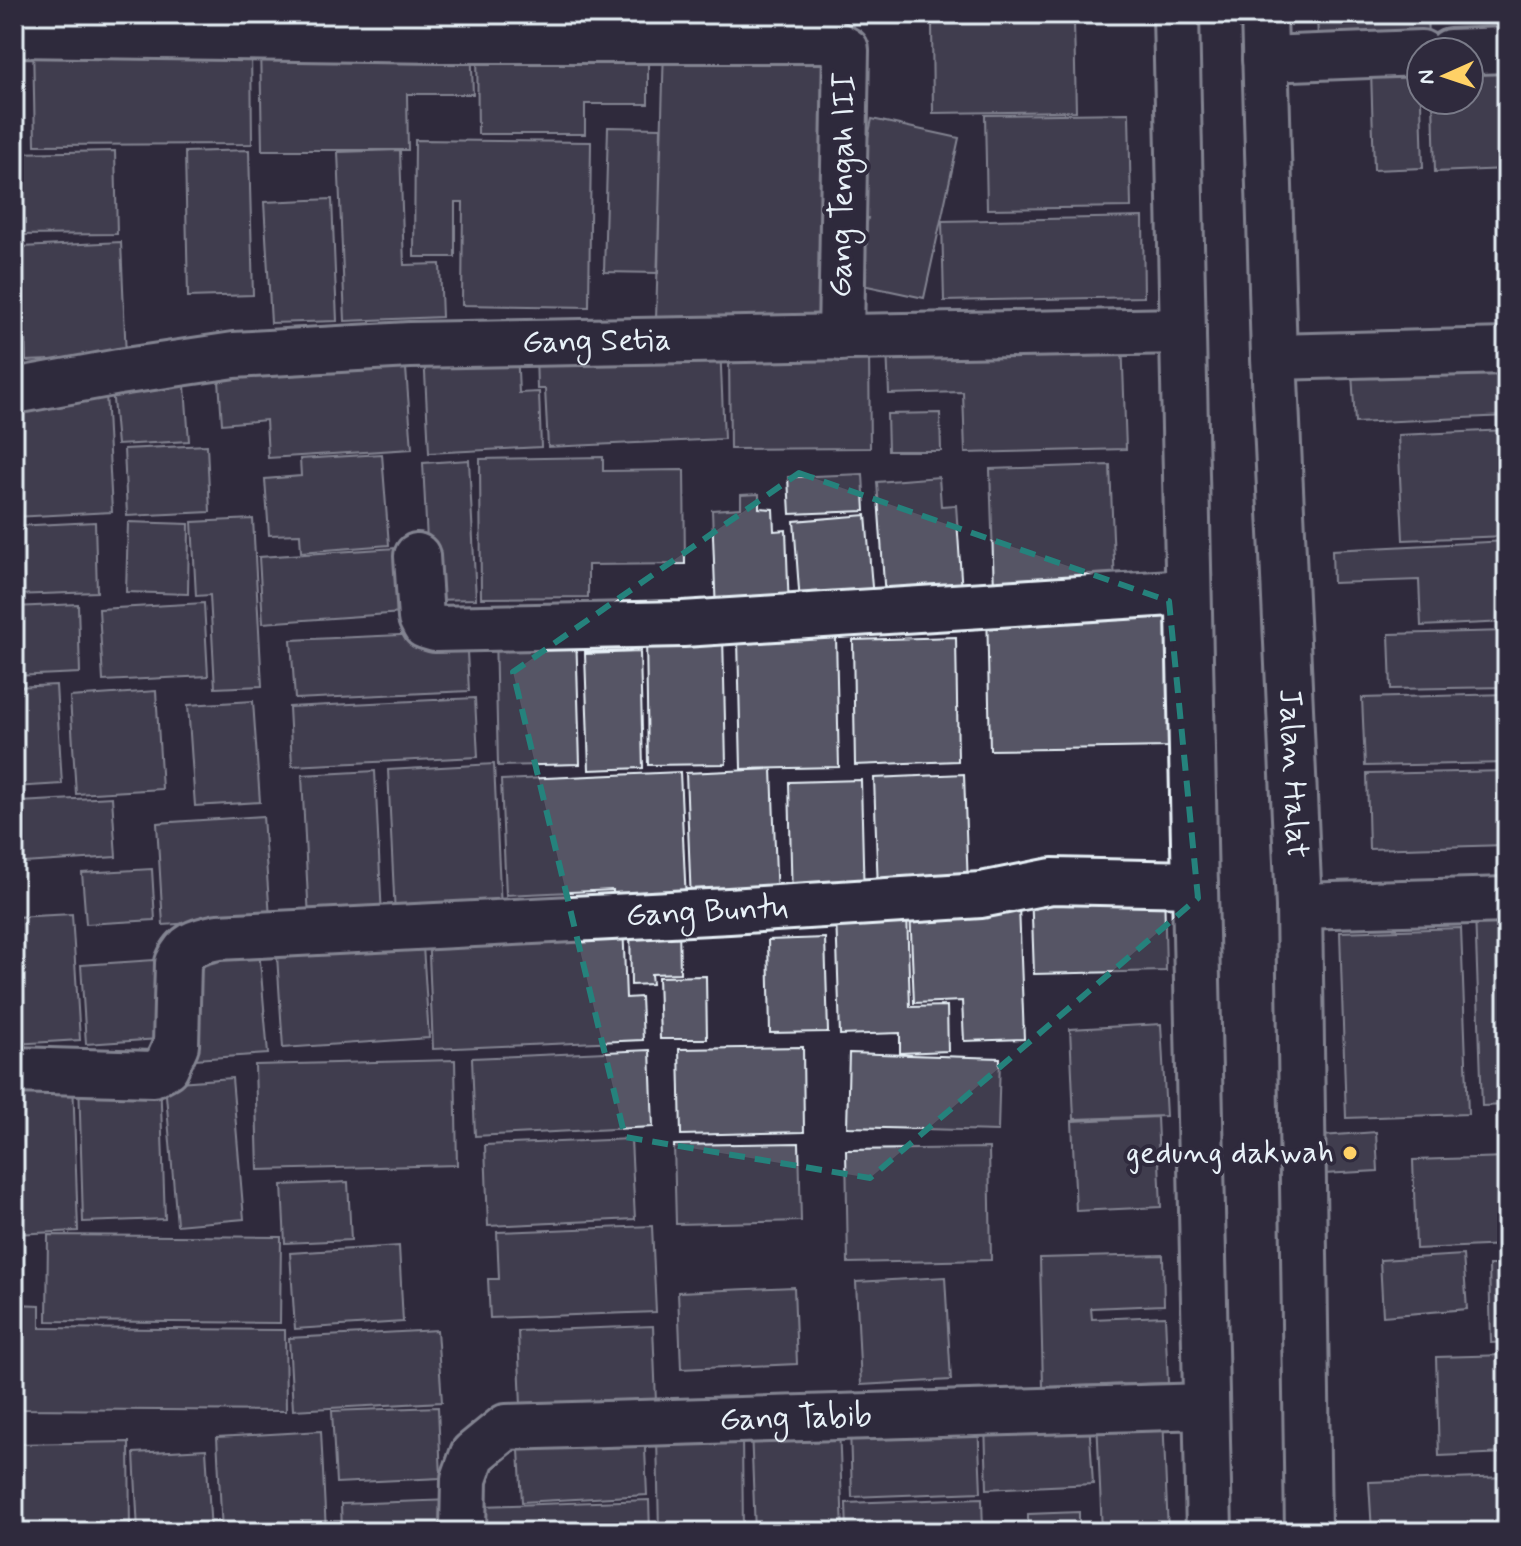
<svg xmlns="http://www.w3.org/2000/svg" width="1521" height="1546" viewBox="0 0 1521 1546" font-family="Mynerve,sans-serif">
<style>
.building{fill:#575565;stroke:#e8f1f8;stroke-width:2}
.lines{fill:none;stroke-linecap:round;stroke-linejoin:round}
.street-casing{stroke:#e8f1f8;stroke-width:50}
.secondary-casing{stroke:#e8f1f8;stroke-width:50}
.street{stroke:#2f2a3d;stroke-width:44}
.secondary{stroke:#2f2a3d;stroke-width:44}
.marked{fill:none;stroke:#25827c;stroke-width:6;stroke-dasharray:16 10;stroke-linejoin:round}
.poi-dot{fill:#ffd166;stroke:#2f2a3d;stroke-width:3}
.labels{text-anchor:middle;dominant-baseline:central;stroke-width:8;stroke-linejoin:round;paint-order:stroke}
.street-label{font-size:32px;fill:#e8f1f8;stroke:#2f2a3d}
.poi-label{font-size:32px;fill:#e8f1f8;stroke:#2f2a3d;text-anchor:end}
</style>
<rect width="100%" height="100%" fill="#2f2a3d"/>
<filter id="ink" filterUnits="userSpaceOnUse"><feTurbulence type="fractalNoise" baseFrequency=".0125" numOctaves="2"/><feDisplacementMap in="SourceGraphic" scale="16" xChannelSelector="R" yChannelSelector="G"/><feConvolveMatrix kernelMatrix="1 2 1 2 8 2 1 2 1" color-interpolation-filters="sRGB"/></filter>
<g filter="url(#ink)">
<path class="building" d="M1317,14H1427L1428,37L1318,40Z
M1074,21L1076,111L933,113L932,24Z
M14,38H20L21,143H14Z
M251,42L252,144L35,145L33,43Z
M477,42L648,50V104H585V134H478Z
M471,43L473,94H407L408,150H262L260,44Z
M664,47L840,51L832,325L656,320Z
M1507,56V169L1435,172L1433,100H1469V57Z
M1420,68L1423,168L1374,170L1371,70Z
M1129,113L1131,207L987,209L985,115Z
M872,119L959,138L924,298L853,283L868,218L851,215Z
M608,127L661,128L658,273L604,272Z
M415,140L591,142L589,307L462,305L463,202H455V257H414Z
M249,150L253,295L188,297L185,152Z
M400,150L404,265L440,264L442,317L345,321L338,152Z
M115,151L117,234L14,235V153Z
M332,199L337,321L271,323L264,202Z
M1143,217L1144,297L944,301L942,221Z
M121,242L126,357L26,361L22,247Z
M1122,339L1126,449L965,453L963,392L889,394L887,347Z
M720,344L724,439L548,447L545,389H537L536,352Z
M517,348L519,393L539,392L541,447L429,453L424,353Z
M869,352L870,448L730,449L729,353Z
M405,355L412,449L268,458L266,420L222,424L218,366Z
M1507,364V416L1355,423L1352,372Z
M184,372L189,441L117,445L111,377Z
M106,392L112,512L14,517V397Z
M940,413L941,451H888L887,414Z
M1507,430V536L1403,540L1398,435Z
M207,445L210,512L127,516L124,449Z
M382,454L389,545L301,552L300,534L269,535L265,479L301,476L300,459Z
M603,457V471L684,470L685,564L588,565V597L481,598L480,459Z
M469,460L476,599L430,600L423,463Z
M1110,465L1115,585L994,589L990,469Z
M863,474L865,511L790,514L788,477Z
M939,477L941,506L956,505L962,592L885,598L877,482Z
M759,494V508L773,509L774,531L786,530L789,611L716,614L712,510L741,508V495Z
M866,515L873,599L800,604L794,521Z
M253,519L262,686L215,688L210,595L196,596L192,522Z
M95,522L97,592L14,595V526Z
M128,522L189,524L188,594L126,592Z
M1507,541V622L1421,626L1419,580L1333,583L1332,550Z
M412,547L416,612L263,623L259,557Z
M204,603L208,676L103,681L99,609Z
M78,604L80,673L14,676V607Z
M1168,605L1170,747L990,750L987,607Z
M640,627L641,651L585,652V628Z
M576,631L580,764L498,766L495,633Z
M1507,631V687L1391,689L1389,634Z
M466,632L469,691L295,699L291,640Z
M723,635L726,764L648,765L646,637Z
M836,637L839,767L741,769L738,639Z
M956,637L958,761L855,765L853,640Z
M640,652L643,768L589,770L585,654Z
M56,685L62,784L14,787V687Z
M156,691L162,789L76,794L70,697Z
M1507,694V763L1365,766L1362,698Z
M475,698L478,757L292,766L289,707Z
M253,701L260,802L195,806L188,705Z
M494,764L501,910L395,916L388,770Z
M772,769L777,900L691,903L686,773Z
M375,771L382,918L309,921L302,775Z
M1507,771V845L1369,849L1367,774Z
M680,772L686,901L613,904V890L506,895L501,780Z
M964,774L968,887L878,891L874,778Z
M861,780L864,901L792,903L789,782Z
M112,797L116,857L24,863L20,802Z
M263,816L270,918L163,925L157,823Z
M152,869L155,920L86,924L82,873Z
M1164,885L1166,971L1034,974L1031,889Z
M1019,905L1024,1039L964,1041L962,1001L914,1003L910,909Z
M1507,911V1105L1482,1106L1475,912Z
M907,912L910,1007L947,1006L948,1051L900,1053V1033L840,1035L836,914Z
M72,914L80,1040L14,1044V917Z
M623,923L626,998L641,997L643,1040L433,1049L428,931Z
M679,923L680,973L651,974L652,984L631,985L630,925Z
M1461,928L1468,1114L1346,1118L1340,932Z
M422,931L429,1038L283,1048L276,940Z
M825,938L828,1032L770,1033L768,940Z
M259,949L268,1054L195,1059L187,955Z
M154,960L159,1039L86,1044L81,965Z
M706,976L707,1039H660L658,977Z
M1161,1024L1166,1116L1074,1119L1070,1029Z
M803,1047L804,1132L681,1135L679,1049Z
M650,1050L653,1127L475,1136L472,1058Z
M849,1053L1000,1058L998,1131L847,1127Z
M455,1060L457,1165L258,1170L255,1065Z
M160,1076L165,1219L83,1222L79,1079Z
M232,1078L244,1219L177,1225L165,1083Z
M73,1079L78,1231L14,1234V1081Z
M1157,1117L1161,1207L1076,1211L1072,1121Z
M1376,1132L1378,1171L1324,1174L1322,1136Z
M631,1139L635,1219L488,1226L485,1145Z
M799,1143L801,1221L676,1224L674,1145Z
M989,1148L991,1260L848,1263L846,1150Z
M1507,1157V1245L1416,1249L1413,1160Z
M348,1182L351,1240L285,1243L282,1185Z
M652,1226L656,1312L490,1318L488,1279H499L497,1232Z
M48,1235L281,1237L280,1323L47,1321Z
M399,1246L403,1322L295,1329L290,1253Z
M1163,1255L1164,1305L1091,1308L1092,1319L1165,1316L1168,1383L1043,1387L1040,1258Z
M1463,1255L1467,1309L1383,1316L1380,1260Z
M1489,1265H1507V1342L1491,1343Z
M945,1277L951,1380L861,1385L856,1282Z
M794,1287L797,1364L681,1369L678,1292Z
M14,1304L40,1305V1328L285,1330L286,1411L14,1409Z
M653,1326L656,1402L521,1407L518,1331Z
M437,1330L442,1402L293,1410L289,1338Z
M1507,1355V1453L1439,1456L1436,1357Z
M438,1407L441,1478L336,1483L332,1411Z
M1163,1415L1168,1532H1102L1097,1419Z
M1089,1419L1093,1484L987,1489L985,1423Z
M978,1421L981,1492L852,1497L850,1426Z
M839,1425L843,1532H755L751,1429Z
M644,1426L647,1495L522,1502L518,1433Z
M321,1431L326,1532H222L217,1437Z
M742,1435L743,1532H659L657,1437Z
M129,1442L130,1532H14V1444Z
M206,1449L211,1532H138L134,1453Z
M1507,1477V1532H1372L1369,1482Z
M982,1498L983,1532H847L846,1503Z
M452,1500L453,1532H342L341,1504Z
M649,1500L650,1532H483L482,1506Z
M1079,1512V1532H1028V1514Z"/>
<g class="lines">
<defs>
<g id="street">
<path d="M14,34L439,40H829L846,50L841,338"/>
<path d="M1450,52L1507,50"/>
<path d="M1265,59L1421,53"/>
<path d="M1274,357L1507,351"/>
<path id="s1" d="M14,391L119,372L234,355L410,345L1183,331"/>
<path d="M417,556L421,618L425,626L435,629L683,624L1188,592"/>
<path d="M1299,906L1507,900"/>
<path id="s2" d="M14,1070L153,1074L166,1067L176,1045L178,963C186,943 199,941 218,937L729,911L981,895L1052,881L1195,884"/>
<path id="s3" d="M463,1532L464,1479L473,1454L506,1427L1206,1406"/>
</g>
<g id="secondary">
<path d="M1176,14L1209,1532"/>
<path id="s4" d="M1264,14L1274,357L1299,906L1308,1532"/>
</g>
</defs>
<use href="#street" class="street-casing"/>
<use href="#secondary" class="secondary-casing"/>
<use href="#street" class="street"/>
<use href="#secondary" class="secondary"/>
</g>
</g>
<path d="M0 0H1521V1546H0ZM799,473L1169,601L1198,898L870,1178L625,1137L513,672Z" fill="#2f2a3d" fill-opacity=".55" fill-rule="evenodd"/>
<path class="marked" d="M799,473L1169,601L1198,898L870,1178L625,1137L513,672Z"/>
<circle class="poi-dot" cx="1350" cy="1153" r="8"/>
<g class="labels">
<g class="street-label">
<text transform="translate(843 185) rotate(-89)">Gang Tengah III</text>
<text stroke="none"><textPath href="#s1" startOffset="586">Gang Setia</textPath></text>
<text stroke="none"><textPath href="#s4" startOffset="760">Jalan Halat</textPath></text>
<text stroke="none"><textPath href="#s2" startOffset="800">Gang Buntu</textPath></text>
<text stroke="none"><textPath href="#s3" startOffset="412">Gang Tabib</textPath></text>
</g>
<g class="poi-label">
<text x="1334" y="1153">gedung dakwah</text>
</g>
</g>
<rect width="1521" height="1546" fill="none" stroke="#2f2a3d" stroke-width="48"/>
<rect x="24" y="24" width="1473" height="1498" fill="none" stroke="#e8f1f8" stroke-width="3" filter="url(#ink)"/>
<g transform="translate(1445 76) rotate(267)"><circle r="38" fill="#2f2a3d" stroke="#797a88" stroke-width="2"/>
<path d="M0-6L14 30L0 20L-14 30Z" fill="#ffd166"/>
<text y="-12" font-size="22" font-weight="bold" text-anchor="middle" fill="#e8f1f8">N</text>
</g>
</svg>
